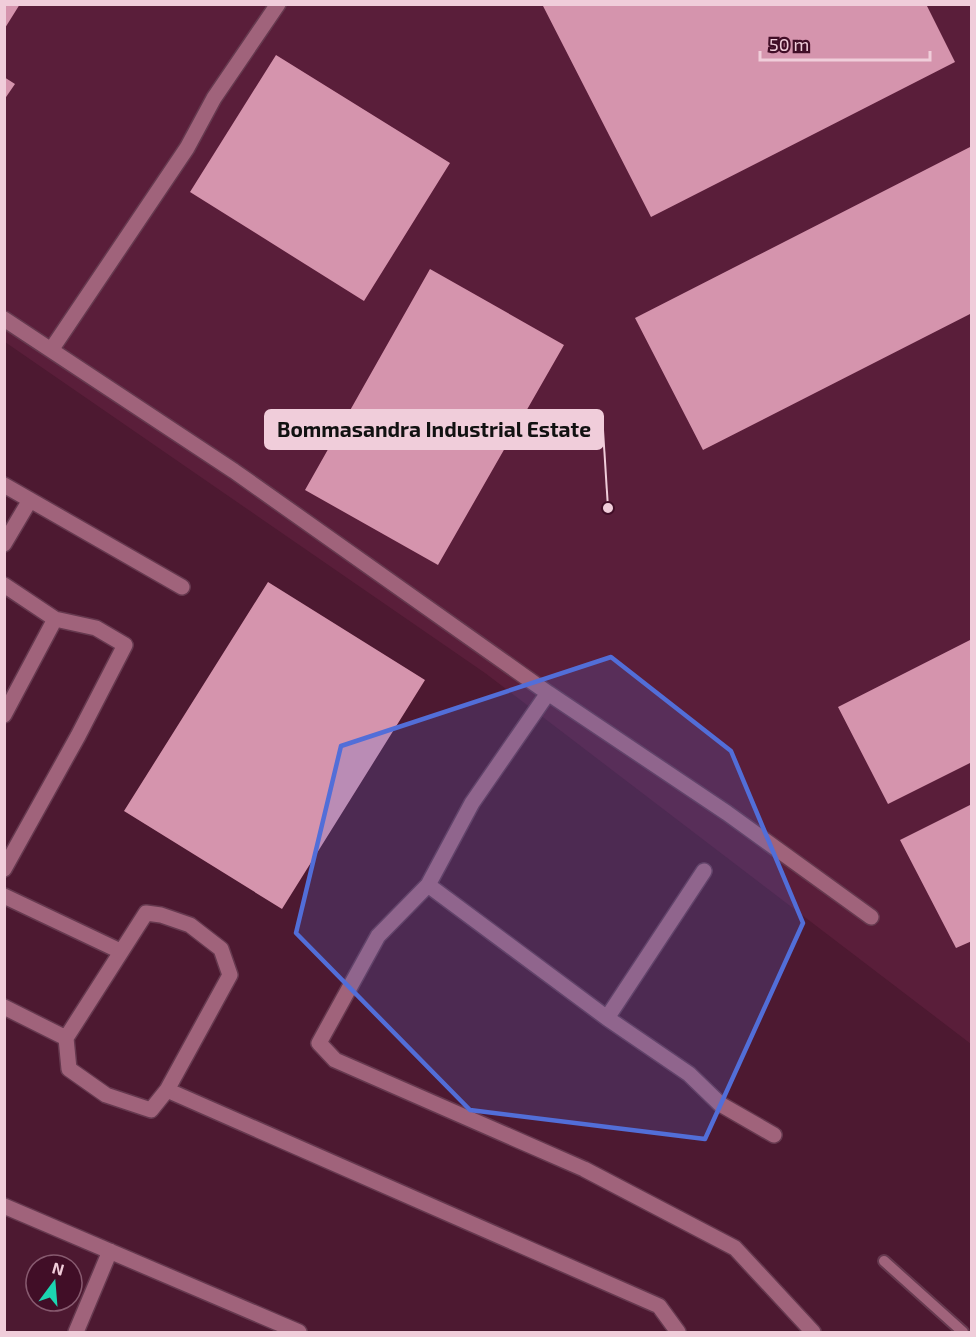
<svg xmlns="http://www.w3.org/2000/svg" width="976" height="1337" viewBox="0 0 976 1337" font-family="'Exo 2',sans-serif">
<style>
.built{fill:#5a1e3a}
.building{fill:#d594ad}
.lines{fill:none;stroke-linecap:round;stroke-linejoin:round}
.service-casing{stroke:#66394f;stroke-width:14}
.minor-casing{stroke:#66394f;stroke-width:18}
.service{stroke:#a0637b;stroke-width:10}
.minor{stroke:#a0637b;stroke-width:15}
.marked{fill:#526ed8;fill-opacity:0.2;stroke:#526ed8;stroke-width:4.5;stroke-linejoin:round}
.leader{fill:none;stroke:#f0cdda;stroke-width:2}
.callout-dot{fill:#f0cdda;stroke:#410e27;stroke-width:2}
.callout{fill:#f0cdda;stroke:#f0cdda;stroke-width:2}
.callout-label{font-size:21px;text-anchor:middle;font-weight:bold;fill:#111}
</style>
<rect width="100%" height="100%" fill="#4d1931"/>
<path class="built" d="M5,5H971V1044L485,673L5,342Z"/>
<path class="building" d="M5,4H20L5,28Z
M542,4H926L955,62L651,217Z
M276,55L450,163L364,301L190,192Z
M4,77L15,84L4,100Z
M972,146V313L703,450L635,318Z
M430,269L564,345L438,565L305,490Z
M268,582L425,680L282,909L124,811Z
M972,639V762L888,804L838,707Z
M972,804V941L956,948L900,840Z"/>
<g class="lines">
<defs>
<path id="service" d="M884,1261L963,1332"/>
<path id="minor" d="M4,319L234,471L548,693
M51,350L187,148L214,98L278,4
M4,485L182,587
M4,544L30,500
M4,585L55,619
M4,715L55,619L96,628L125,645L78,736L4,869
M428,885L607,1018L689,1074L720,1104L774,1135
M4,896L120,951
M146,913L161,915L190,925L221,949L230,975L167,1090L151,1110L106,1095L69,1069L66,1038Z
M4,1007L66,1038
M607,1018L704,871
M167,1090L659,1306L678,1332
M4,1206L299,1332
M76,1332L110,1251
M813,1332L735,1248L584,1169L335,1060L319,1043L378,936L428,885L472,803L548,693L727,813L871,917"/>
</defs>
<use href="#service" class="service-casing"/>
<use href="#minor" class="minor-casing"/>
<use href="#service" class="service"/>
<use href="#minor" class="minor"/>
</g>
<path class="marked" d="M611,657L731,751L803,923L705,1139L470,1110L296,933L341,746Z"/>
<path class="leader" d="M608 508L603 430"/>
<circle class="callout-dot" cx="608" cy="508" r="6"/>
<rect class="callout" x="265" y="410" width="338" height="39" rx="6"/>
<g class="callout-label">
<text x="434" y="437">Bommasandra Industrial Estate</text>
</g>
<rect width="976" height="1337" fill="none" stroke="#f0cdda" stroke-width="12"/>
<g transform="translate(54 1283) rotate(16)"><circle r="28" fill="#410e27" stroke="#875a6f" stroke-width="1.5"/>
<path d="M0-4.5L10 22L0 15L-10 22Z" fill="#1cd5b1"/>
<text y="-9" font-size="16" font-weight="bold" text-anchor="middle" fill="#f0cdda">N</text>
</g>
<path d="M760 51v9h170v-9" fill="none" stroke="#f0cdda" stroke-width="3"/>
<text x="769" y="51" font-size="18" fill="#f0cdda" stroke="#410e27" stroke-width="4.5" paint-order="stroke">50 m</text>
</svg>
